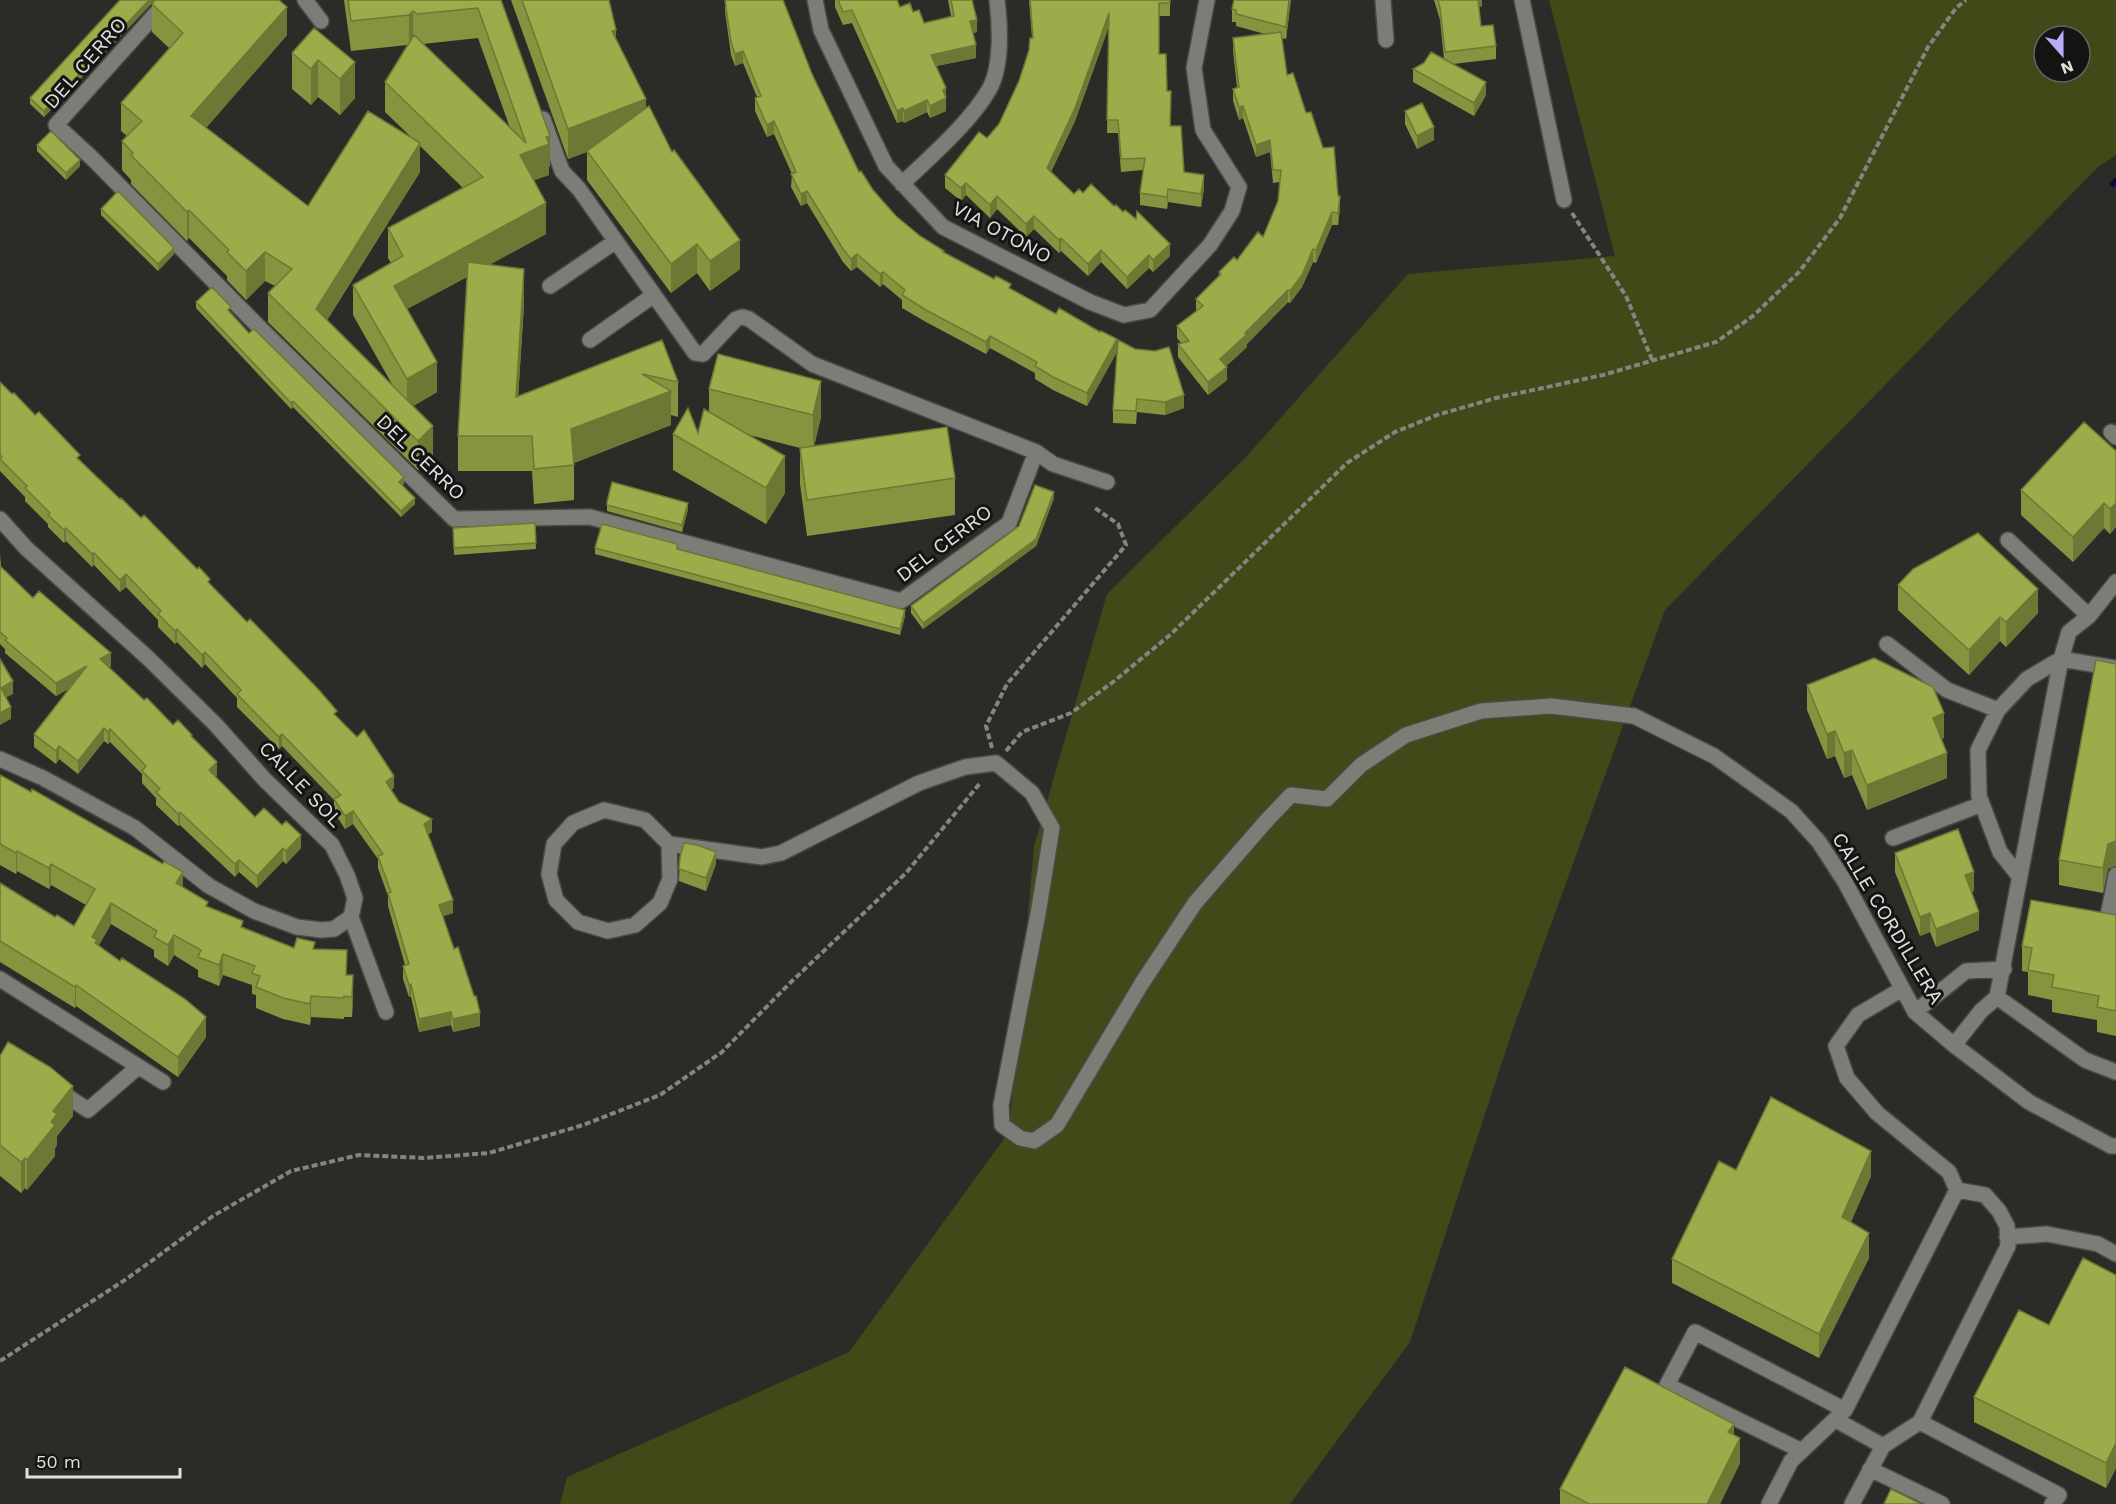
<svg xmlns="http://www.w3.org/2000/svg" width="2116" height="1504" viewBox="0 0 2116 1504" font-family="'Work Sans',sans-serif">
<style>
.green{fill:#414918;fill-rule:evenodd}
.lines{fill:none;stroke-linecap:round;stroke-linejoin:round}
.stream{stroke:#18053e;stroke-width:6}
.minor-casing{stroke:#494a46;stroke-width:18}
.path{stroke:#848581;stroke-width:4;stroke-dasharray:6 3;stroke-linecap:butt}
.minor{stroke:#7b7d77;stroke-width:15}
.wall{fill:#869440;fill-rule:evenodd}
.shaded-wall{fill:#6d7834}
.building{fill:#9cac4a;stroke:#6d7834;stroke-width:1.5}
.labels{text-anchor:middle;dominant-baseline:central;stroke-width:6;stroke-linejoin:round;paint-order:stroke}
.street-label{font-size:20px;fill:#e1e2df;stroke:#141412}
</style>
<rect width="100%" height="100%" fill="#2b2c27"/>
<path class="green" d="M1549,0H2116V155L2098,167L1665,610L1513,1029L1410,1342L1290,1504H560L567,1477L849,1352L1009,1132L1034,846L1107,594L1247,456L1408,274L1615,256ZM2044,36H2080V72H2044Z"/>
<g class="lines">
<path class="stream" d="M2113,184L2116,181"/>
<defs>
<path id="minor" d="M168,0L56,125L93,159L257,325L454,519L590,517L901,601L1009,523L1036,452
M305,0L321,21
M815,0L821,30L886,166L943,227L1090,302L1124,315L1150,310L1210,245L1232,211L1239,187L1203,130L1194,68L1207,0
M1383,0L1386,40
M1522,0L1564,200
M543,119L562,171L579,189L695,353L703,354L736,319L742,317L749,319L812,364L1036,452L1053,464L1107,482
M902,184C930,157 971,122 990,88C1002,65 1000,25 997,0
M550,286L616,241
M590,340L654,295
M2111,432L2116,437
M0,519L26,548L148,658L216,725L265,780L332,845L347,875L355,898L351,917L334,929L321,930L297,927L254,911L209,886L135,828L43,778L0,759
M2008,540L2089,616
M1887,644L1947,690L1998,710L2027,679L2061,659L2116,668
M1998,710L1978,750L1979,796L2000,852L2019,876
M1893,838L1982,804
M669,844L670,879L660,903L635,925L608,931L578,922L556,900L549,874L554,844L573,823L604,810L645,820L669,844L762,857L781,853L919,783L965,767L996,763L1032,793L1052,828L1038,914L1001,1105L1002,1125L1020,1138L1034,1141L1057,1125L1142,983L1195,903L1268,819L1291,795L1327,799L1361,765L1406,735L1481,711L1551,706L1634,716L1714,756L1791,811L1819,842L1845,882L1915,1012L1954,1045L2029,1102L2111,1146H2116
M2108,916L2116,875
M351,917L386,1012
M0,979L163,1082
M1997,997L2085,1060L2116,1072
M1915,1012L1966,971L2004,969
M1954,1045L1981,1011L1997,997L2061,659L2069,632L2089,616L2116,582
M56,1089L88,1110L138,1067
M2007,1237L2047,1234L2098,1244L2116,1254
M1836,1420L1883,1446
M1920,1422L2008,1246L2007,1226L1999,1211L1985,1195L1957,1190
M1802,1451L1667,1385L1695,1332L1845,1410
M1870,1469L1942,1504
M1769,1504L1791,1461L1845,1410L1957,1190L1949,1172L1877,1113L1847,1078L1836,1046L1858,1015L1902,989
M1852,1504L1883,1446L1920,1422L2059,1495L2052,1504"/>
</defs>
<use href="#minor" class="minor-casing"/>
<path class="path" d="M1572,213L1626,296L1653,362
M992,748L986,726L1007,684L1126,545L1118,524L1095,508
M1006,751L1022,732L1071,713L1113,682L1170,635L1347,463L1395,432L1437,415L1496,398L1603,375L1716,342L1753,316L1799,272L1840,218L1928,47L1956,8L1966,0
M0,1361L128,1278L213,1216L291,1171L359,1155L424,1158L489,1153L583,1125L660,1095L722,1052L790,983L906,873L981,782"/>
<use href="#minor" class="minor"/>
</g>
<path class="wall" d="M120,0H155L44,117L30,104V98Z
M344,0H501L550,166L549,167V175L534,180L546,234L489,265L524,304L518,396L662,340L678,382V417L671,415V425L574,463V500L534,504L532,471H458V436L467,277L407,309L437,392L413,406L433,455L418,470L268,322V293L275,286L265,281L246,300L227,280V276L189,238L187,241L131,184V180L122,170V141L127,136L121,131V103L169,48L152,32V4L287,35L206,128L308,206L411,137L385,112V82L407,45L351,51ZM478,38L510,128L423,44ZM420,146L463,188L388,228V258L391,263L353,285V315L393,386L327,320L420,172Z
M511,0H609L616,39L646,108L740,269L710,291L697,273L671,293L587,180V152L568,159Z
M725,0L812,74L859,172L873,190L896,216L920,236L944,253L1011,289L1117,352L1087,406L1053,390L1035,379V373L990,348L986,354L926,322L902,308V300L883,284L880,287L857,267L851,271L843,262L807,203L801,206L791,187L792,174L774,134L767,137L755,111V98L757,97L743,63L735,66L731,55L725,11Z
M835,0H897L900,7L913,12L924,23L951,16L948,0H972L977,32L973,33L976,58L936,66L946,97V111L930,118L927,112L904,123L903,121L897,123L852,23L843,25L835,7Z
M1029,0H1170V16H1159V54L1167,91L1171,126L1184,172L1204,188L1201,207L1168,202L1167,209L1140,205V193L1143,170L1121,172L1118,133H1107L1109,26L1075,121L1051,172L1074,194L1083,193L1114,206L1170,256L1153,272L1149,268L1127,289L1101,262L1088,276L1061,251L1059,253L1034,229L1026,237L997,209L990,218L966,195L961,201L945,188V175L987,138L999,124L1019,81L1029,50L1032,38Z
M1234,0H1291L1286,39L1281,38L1287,75L1340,208L1338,225H1332L1316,263L1313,262L1302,287L1290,303L1288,302L1247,344V347L1226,366L1227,380L1208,395L1178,357V344L1181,343L1177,338V326L1196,311V299L1219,277V272L1237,260L1263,237L1278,201L1280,182L1273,183L1270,152L1256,157L1243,118L1239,120L1233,101V89L1237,87L1233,51V38L1265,34L1236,26V22H1232V9Z
M1434,0H1482V6L1479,7L1481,26L1496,46V59L1453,64L1486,95L1474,116L1413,82V69L1444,59L1440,20Z
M314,28L355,98L340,115L318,97L311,105L292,89V53Z
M1405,111L1434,140L1417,149L1405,124Z
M37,145L80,166L66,180L37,151Z
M101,209L174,254L158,271L101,215Z
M196,302L231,313L249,333L404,484L402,485L415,504L401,517L293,407L291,409L196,308Z
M1118,340L1184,408L1165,415L1137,412L1136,424L1113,423V410Z
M0,382L120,499L210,585L337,717L394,788L391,790L399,802L432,832L428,834L453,913L443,916L480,1026L453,1032L451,1025L419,1032L411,997H409L403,979V966L405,965L388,906V896L378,868V859L353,824L345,829L334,812V800L282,746L279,749L237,707V698L205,664L202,668L177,642L175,644L158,627V620L126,587L120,592L94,565L92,567L66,541L64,543L48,527V524L25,501V497L0,471Z
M709,389L821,417L814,446L955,478V515L807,536L800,484V448L749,435L785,493L766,524L673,470V434L698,433L709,412Z
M2116,451V527L2110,534L2104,528L2073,562L2021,515V490Z
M1054,498L1036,546L923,629L911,613V606L1019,526Z
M607,502L688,509L682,532L607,511Z
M535,523L536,549L454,555L453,528Z
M595,548L905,616L900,635L595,554Z
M0,553L1,567L33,598L111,666L109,667L144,700L173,725L192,737L217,775L215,776L255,817L301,848L286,864L283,861L257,888L239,872L235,877L180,825L178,826L156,805V798L142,783V774L110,742L108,744L104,741L78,774L59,759L56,764L34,747V734L70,688L56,696L5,653V649L0,644Z
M1898,585L2038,613L2006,647L2000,641L1969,675L1898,610Z
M1807,685L1944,738L1941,739L1947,778L1867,810L1852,775L1844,778L1835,756L1827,759L1807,710Z
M0,775L183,887L208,907L243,927L294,948L315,949L347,975L353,996L352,1017H344V1019L311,1017L310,1025L283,1019L256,1008V995L252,994V985L223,975L219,986L198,977V970L174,955L168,966L154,957V950L111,924L98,946L206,1037L178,1077L76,1006L75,1008L0,962V883L55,917L74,926L86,905L51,885L49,889L17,871L16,874L0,865Z
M1895,853L1974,891L1971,892L1979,930L1936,947L1930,932L1920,936L1895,872Z
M680,857L716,864L706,891L679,881Z
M2059,860L2108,869L2103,893L2059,885Z
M2116,915V1036L2097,1032V1020L2052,1012V1000L2028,995V972L2022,971V946Z
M0,1056L73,1116L57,1136V1145L55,1148V1156L27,1190L25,1188L21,1193L0,1176Z
M1736,1170L1871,1176L1851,1222L1869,1258L1819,1358L1672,1283V1259Z
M2116,1275V1468L2106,1488L1974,1422V1397Z
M1734,1435L1740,1463L1720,1504H1560V1489Z"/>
<path class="shaded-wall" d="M149,0H155L44,117V111Z
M1289,0H1291L1286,39V27Z
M1478,0H1482V6L1478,7Z
M287,7V35L191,145V116Z
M413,11V41L409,45V15Z
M1109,13V26L1075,121L1047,180V168Z
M977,20V32L970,34V21Z
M616,30V60L612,31Z
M976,45V58L931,67V55Z
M743,51V63L735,66V54Z
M318,60V97L311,105V69Z
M355,62V98L340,115V79Z
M1486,82V95L1474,116V103Z
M946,88V111L930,118V106L943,90Z
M646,99V129L568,159V129Z
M927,100V112L904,123V111Z
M1243,106V118L1239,120V107Z
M903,108V121L897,123V111Z
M774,121V134L767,137V125Z
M1434,127V140L1417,149V136Z
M550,136V166L549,167V175L520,185V155L546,137Z
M1270,140V152L1256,157V145Z
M420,143V172L316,338V309Z
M80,160V166L66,180V173Z
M1204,175V188L1201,207V194Z
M966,183V195L961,201V188Z
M1168,189V202L1167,209V197Z
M807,191V203L801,206V194Z
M997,196V209L990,218V205Z
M1340,196V208L1338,225V213Z
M546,203V234L394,316V286Z
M189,210V238L187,241V212Z
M1332,212V225L1316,263V250Z
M1034,216V229L1026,237V224Z
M1061,238V251L1059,253V240Z
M740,240V269L710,291V261Z
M697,244V273L671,293V264Z
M1170,244V256L1153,272V260Z
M174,248V254L158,271V264Z
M1313,249V262L1302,287L1290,303V291Z
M1101,250V262L1088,276V264Z
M265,252V281L246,300V271Z
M857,254V267L851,271V259Z
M1149,255V268L1127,289V277Z
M524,269V304L516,432V397Z
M883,272V284L880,287V274Z
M1288,290V302L1247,344V347L1220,372V359Z
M990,336V348L986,354V342Z
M1117,339V352L1087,406V393Z
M437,362V392L407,410V379Z
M1227,367V380L1208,395V382Z
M821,381V417L813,451V415Z
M671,391V425L571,464V429Z
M1184,395V408L1165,415V402Z
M293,401V407L291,409V403Z
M433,426V455L418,470V441Z
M785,456V493L766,524V488Z
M404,477V484L399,488V482Z
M1054,492V498L1036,546L923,629V623Z
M415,498V504L401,517V511Z
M688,503V509L682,532V525Z
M2104,503V528L2073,562V537Z
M2116,503V527L2110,534V509Z
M66,528V541L64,543V530Z
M94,553V565L92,567V554Z
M126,574V587L120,592V580Z
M2038,589V613L2006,647V622Z
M905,610V616L900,635V629Z
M2000,617V641L1969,675V650Z
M177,629V642L175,644V631Z
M205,652V664L202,668V655Z
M111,653V666L100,672V659Z
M87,666V679L56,696V683Z
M13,681V694L1,700V688Z
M11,707V719L0,725V713Z
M1944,713V738L1933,743V718Z
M104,728V741L78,774V761Z
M110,729V742L108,744V732Z
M1835,731V756L1827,759V734Z
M282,734V746L279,749V737Z
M59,746V759L56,764V751Z
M1852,750V775L1844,778V753Z
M1947,753V778L1867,810V785Z
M217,762V775L209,782V770Z
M394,776V788L386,794V782Z
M353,811V824L345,829V816Z
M180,812V825L178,826V814Z
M432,819V832L424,837V824Z
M301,835V848L286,864V851Z
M2116,841V866L2108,869L2103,893V868L2108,844Z
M283,848V861L257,888V876Z
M17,851V871L16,874V853Z
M716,852V864L706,891V878Z
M239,860V872L235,877V864Z
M51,864V885L49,889V868Z
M183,872V893L176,883Z
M1974,872V891L1965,894V875Z
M453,900V913L439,918V905Z
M111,903V924L97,949L92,937Z
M1979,912V930L1936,947V929Z
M1930,913V932L1920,936V917Z
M174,935V955L168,966V945Z
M223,954V975L219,986V965Z
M353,975V996L352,1017V997Z
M411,984V997H409V985Z
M76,985V1006L75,1008V987Z
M311,996V1017L310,1025V1004Z
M451,1012V1025L419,1032V1019Z
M480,1013V1026L453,1032V1019Z
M206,1017V1037L178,1077V1057Z
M73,1086V1116L57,1136V1145L55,1148V1156L27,1190V1160L51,1122L53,1111Z
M1871,1151V1176L1842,1242V1217Z
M25,1158V1188L21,1193V1162Z
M1869,1233V1258L1819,1358V1334Z
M1734,1424V1449L1728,1432Z
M1740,1438V1463L1720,1504H1707Z
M2116,1443V1468L2106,1488V1463Z"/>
<path class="building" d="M120,0H149L44,111L30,98Z
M155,0H279L287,7L191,116L308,206L368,111L420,143L316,309L433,426L418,441L268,293L292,269L265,252L246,271L227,252L229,250L189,210L187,212L131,155L133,153L122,141L142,121L121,103L183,33L152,4Z
M348,0H501L550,136L546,137L549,144L520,155L546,203L394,286L437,362L407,379L353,285L403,256L388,228L483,177L385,82L414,35L526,143L478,8L417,14L413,11L409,15L351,21Z
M522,0H609L616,30L612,31L646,99L568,129Z
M725,0H783L812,74L859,172L861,171L873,190L896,216L920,236L944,251L943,252L994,279L996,276L1011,284L1009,288L1056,314L1059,308L1100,332L1101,331L1117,339L1087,393L1053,377L1035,366L1037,362L990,336L986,342L926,310L902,295L905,290L883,272L880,274L857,254L851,259L843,249L807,191L801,194L791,174L796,172L774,121L767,125L755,98L761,96L743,51L735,54L731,42Z
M838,0H897L900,7L910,3L913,12L919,10L924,23L954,16L951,0H972L977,20L970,21L976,45L931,55L946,88L943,90L946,98L930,106L927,100L904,111L903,108L897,111L852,10L843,12Z
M1030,0H1170V3H1159V54H1166L1167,91H1171L1170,126H1181L1184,172L1204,175L1201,194L1168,189L1167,197L1140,193L1145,158L1121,159L1118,120H1107L1109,13L1075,108L1047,168L1074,194L1079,189L1083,193L1091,184L1114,206L1116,205L1123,212L1125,210L1136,219L1137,211L1170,244L1153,260L1149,255L1127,277L1101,250L1088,264L1061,238L1059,240L1034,216L1026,224L997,196L990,205L966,183L961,188L945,175L979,132L987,138L999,124L1019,81L1029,50L1030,38H1033Z
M1234,0H1289L1286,27L1236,14V10L1232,9Z
M1438,0H1478L1481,26L1493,25L1496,46L1445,52L1440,8Z
M314,28L355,62L340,79L318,60L311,69L292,53Z
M1281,32L1287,75L1293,73L1306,113L1311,112L1323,148L1334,147L1338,196H1340L1338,213L1332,212L1316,250L1313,249L1302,275L1290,291L1288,290L1245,333L1247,334L1220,359L1227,367L1208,382L1178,344L1189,341L1177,326L1203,306L1196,299L1221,274L1219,272L1234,257L1237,260L1258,232L1263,237L1278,201L1281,170H1273L1270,140L1256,145L1243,106L1239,107L1233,89L1239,87L1233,38Z
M1431,52L1486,82L1474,103L1413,69L1424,63Z
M1422,103L1434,127L1417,136L1405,111Z
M649,106L672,152L674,150L740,240L710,261L697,244L671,264L587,151Z
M51,131L80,160L66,173L37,145Z
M118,191L174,248L158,264L101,209Z
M468,262L524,269L516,397L662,340L678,382L642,374L671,391L571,429L574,465L534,469L532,436H458Z
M212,287L231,307L228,310L249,333L254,329L404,477L399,482L415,498L401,511L293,401L291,403L196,302Z
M1118,340L1135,349L1155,351L1169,347L1184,395L1165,402L1137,399L1136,411L1113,410Z
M718,354L821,381L813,415L709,389Z
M0,382L12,394L14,393L35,415L39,412L80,455L77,458L120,499L121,498L141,518L144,515L197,569L199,567L210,579L208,582L247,622L250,619L319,690L337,711L334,714L357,737L364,730L394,776L386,782L399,802L432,819L424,824L453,900L439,905L454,949L458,947L474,996H476L480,1013L453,1019L451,1012L419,1019L411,984L409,985L403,966L409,964L388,893L391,892L378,856L383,854L353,811L345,816L334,799L341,795L282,734L279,737L237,694L241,690L205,652L202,655L177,629L175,631L158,614L161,611L126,574L120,580L94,553L92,554L66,528L64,530L48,515L50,513L25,488L27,486L0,459L2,457L0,455Z
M688,408L698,433L704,409L785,456L766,488L673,434Z
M2084,422L2116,451V503L2110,509L2104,503L2073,537L2021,490Z
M947,427L955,478L807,500L800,448Z
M612,482L688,503L682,525L607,505V502Z
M1035,485L1054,492L1036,539L923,623L911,606L1019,526Z
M535,523L536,543L454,548L453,528Z
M602,524L677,544V549L905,610L900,629L595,548Z
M1978,533L2038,589L2006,622L2000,617L1969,650L1898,585L1913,569Z
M0,566L33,598L39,591L111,653L100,659L144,700L147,698L173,725L178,720L192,735L191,736L217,762L209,770L255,817L264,808L282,825L286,821L301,835L286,851L283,848L257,876L239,860L235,864L180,812L178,814L156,792L160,789L142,771L146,766L110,729L108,732L104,728L78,761L59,746L56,751L34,734L87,666L56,683L5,640L7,638L0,632Z
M1874,658L1933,687L1944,713L1933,718L1947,753L1867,785L1852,750L1844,753L1835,731L1827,734L1807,685Z
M0,659L13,681L1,688L11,707L0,713Z
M2096,660L2116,664V841L2108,844L2103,868L2059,860Z
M0,775L31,792L32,789L163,864L164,861L183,872L176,883L208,902L206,906L243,921L241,927L294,948L297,938L315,942L313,949L347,950L346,975H353L352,997L344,996V998L311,996L310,1004L283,998L256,987L260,976L252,973L255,966L223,954L219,965L198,957L201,950L174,935L168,945L154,937L157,931L111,903L92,937L97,940L95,943L120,961L122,958L185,999L206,1017L178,1057L76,985L75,987L0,941V883L55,917L57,915L74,926L95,889L51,864L49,868L17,851L16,853L0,844Z
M1958,829L1974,872L1965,875L1979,912L1936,929L1930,913L1920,917L1895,853Z
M684,843L697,845L716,852L706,878L679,869L680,857Z
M2031,900L2116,915V1011L2097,1007L2099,996L2052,987L2054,975L2028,970L2032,948L2022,946Z
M8,1042L50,1067L73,1086L53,1111L57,1114L51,1122L55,1125L27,1160L25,1158L21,1162L0,1145V1056Z
M1771,1097L1871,1151L1842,1217L1869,1233L1819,1334L1672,1259L1719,1161L1736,1170Z
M2083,1258L2116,1275V1443L2106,1463L1974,1397L2019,1310L2049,1325Z
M1625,1367L1734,1424L1728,1432L1740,1438L1707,1504H1589L1560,1489Z
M1891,1489L1921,1504H1884Z"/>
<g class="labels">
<g class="street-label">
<text transform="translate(85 63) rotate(-49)">DEL CERRO</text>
<text transform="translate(1002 232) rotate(28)">VIA OTONO</text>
<text transform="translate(421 457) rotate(44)">DEL CERRO</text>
<text transform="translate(944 543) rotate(-37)">DEL CERRO</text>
<text transform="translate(301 784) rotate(46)">CALLE SOL</text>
<text transform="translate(1888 918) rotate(59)">CALLE CORDILLERA</text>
</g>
</g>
<g transform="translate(2062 54) rotate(159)"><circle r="28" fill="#141412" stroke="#666664" stroke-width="1.5"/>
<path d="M0-4.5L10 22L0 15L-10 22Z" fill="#b6acf8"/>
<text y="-9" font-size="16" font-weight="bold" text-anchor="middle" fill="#e1e2df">N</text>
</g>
<path d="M27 1468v9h153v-9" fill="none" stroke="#e1e2df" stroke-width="3"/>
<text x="36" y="1468" font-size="18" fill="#e1e2df" stroke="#141412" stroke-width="4.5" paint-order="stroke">50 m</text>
</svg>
